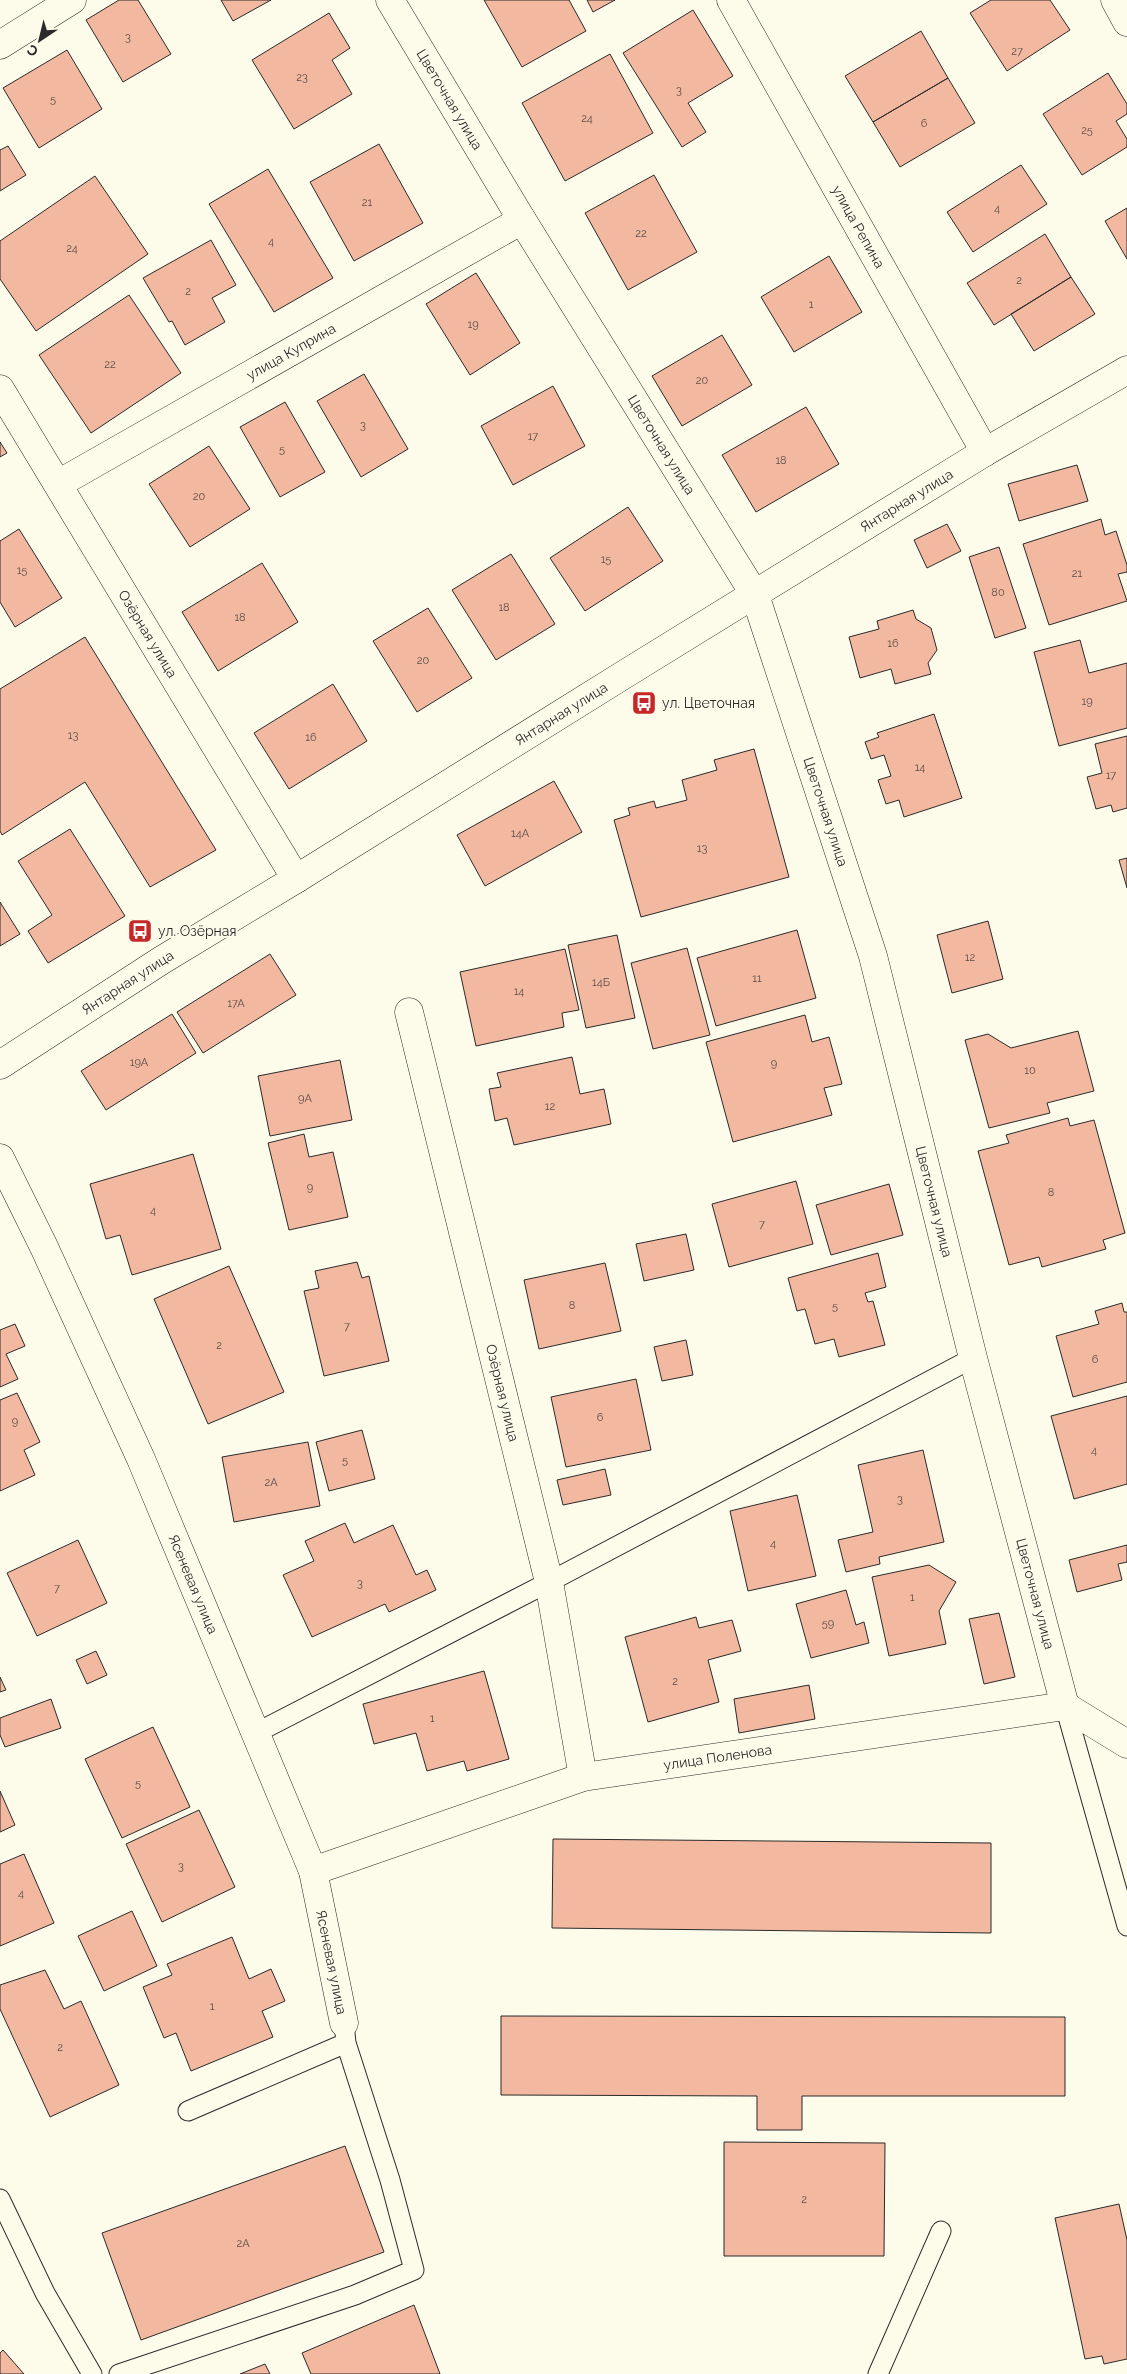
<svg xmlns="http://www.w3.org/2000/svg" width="1127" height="2374" viewBox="0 0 1127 2374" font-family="Raleway,sans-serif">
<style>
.building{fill:#f2b8a0;stroke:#2b2b2b}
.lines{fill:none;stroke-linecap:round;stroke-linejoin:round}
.service-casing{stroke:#2b2b2b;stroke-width:21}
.minor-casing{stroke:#2b2b2b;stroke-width:29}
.tertiary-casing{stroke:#2b2b2b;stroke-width:29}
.service{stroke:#fdfbea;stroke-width:19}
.minor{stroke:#fdfbea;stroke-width:28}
.tertiary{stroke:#fdfbea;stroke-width:28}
.labels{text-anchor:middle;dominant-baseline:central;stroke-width:4;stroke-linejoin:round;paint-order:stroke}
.number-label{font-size:11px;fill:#5d4e48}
.street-label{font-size:14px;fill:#2b2b2b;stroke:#fdfbea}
.poi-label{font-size:14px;fill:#2b2b2b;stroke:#fdfbea;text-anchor:start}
</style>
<rect width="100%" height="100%" fill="#fdfbea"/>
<path class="building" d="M119,0H138L171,54L123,82L86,20Z
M221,0H271L233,21Z
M484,0H569L586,31L522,67Z
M587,0H615L593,12Z
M991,0H1050L1070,30L1007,71L970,13Z
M693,10L733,76L688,103L706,132L682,147L623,53Z
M329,13L350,48L332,60L352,94L294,129L252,60Z
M921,31L948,78L873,122L845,76Z
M67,50L102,109L39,148L3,88Z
M610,54L653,133L565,181L522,103Z
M1108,73L1127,104V114L1116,121L1127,139V147L1082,175L1043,114Z
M948,78L975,123L900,167L873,122Z
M379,144L423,223L354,261L310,182Z
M8,146L26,175L0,191V150Z
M1021,165L1047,204L973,252L947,212Z
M268,169L333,278L274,312L209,204Z
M654,175L697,252L628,290L585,213Z
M95,176L148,254L36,331L0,279V241Z
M1127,208V259L1105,221Z
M1045,234L1071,277L994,325L967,283Z
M211,240L236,285L212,298L225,322L185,345L172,321L169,322L143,278Z
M829,256L862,312L794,352L761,297Z
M476,273L520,343L470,375L426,304Z
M1071,277L1095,314L1034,351L1011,314Z
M129,295L181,373L91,433L39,355Z
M722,335L752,385L682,426L652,376Z
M364,374L408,449L361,477L317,401Z
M553,386L585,446L513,485L481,426Z
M285,402L325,472L280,497L240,427Z
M806,407L839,464L756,512L722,455Z
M0,442L7,453L0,457Z
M209,446L250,509L190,547L149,484Z
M1077,465L1088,501L1019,521L1008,484Z
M628,507L663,561L585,611L550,558Z
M1101,519L1105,535L1116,531L1127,565V572L1118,574L1127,601L1049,625L1023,544Z
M947,524L961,551L927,568L914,540Z
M19,529L62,598L15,627L0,602V541Z
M999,547L1026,628L995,638L969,557Z
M511,554L555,624L496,660L452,590Z
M262,563L298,622L218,671L182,612Z
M428,608L472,678L417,712L373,641Z
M913,610L916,619L931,628L937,650L928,663L931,674L895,684L891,669L860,678L849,637L879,629L877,621Z
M85,637L216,850L150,887L85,782L2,835L0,831V689Z
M1080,640L1089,673L1127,663V728L1059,746L1034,652Z
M333,684L367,741L289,789L254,733Z
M934,714L962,798L904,817L899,800L886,804L878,780L891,776L884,755L871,759L865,742L879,737L877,733Z
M1127,736V808L1113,812L1111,805L1096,809L1087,777L1102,773L1095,744Z
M754,749L789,877L641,917L614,820L630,815L628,808L654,801L656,808L687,800L682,780L717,770L714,760Z
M554,781L582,832L485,886L457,835Z
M70,829L125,916L48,963L28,931L52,915L18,861Z
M1127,858V888L1119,860Z
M0,902L20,934L0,946Z
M988,921L1003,979L952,993L937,935Z
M797,930L816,998L716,1026L697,958Z
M617,935L635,1018L586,1028L568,945Z
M687,948L710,1035L653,1049L631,963Z
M565,949L579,1010L562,1013L564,1027L476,1046L460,972Z
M270,954L296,995L203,1053L177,1012Z
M172,1014L196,1053L106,1110L81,1071Z
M805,1015L812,1042L829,1037L842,1084L824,1088L832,1115L733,1142L706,1042Z
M1078,1031L1094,1091L1047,1103L1050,1113L989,1128L965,1040L988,1034L1011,1048Z
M572,1057L580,1094L604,1089L611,1124L514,1145L507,1118L495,1121L489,1089L501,1087L497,1073Z
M340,1060L352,1120L270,1136L258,1076Z
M1068,1118L1070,1126L1094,1120L1125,1233L1103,1240L1106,1249L1042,1267L1039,1257L1009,1265L978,1151L1009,1143L1006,1135Z
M304,1134L309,1157L333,1152L348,1217L289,1230L268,1143Z
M193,1154L221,1249L132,1275L120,1235L106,1239L90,1184Z
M796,1181L813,1244L729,1267L712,1204Z
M889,1184L903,1235L831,1255L816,1205Z
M686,1234L694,1270L644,1281L636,1244Z
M878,1253L886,1287L865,1293L868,1302L873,1301L885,1345L839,1357L834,1339L815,1344L805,1309L797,1311L788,1278Z
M357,1262L362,1278L369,1276L389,1361L324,1376L304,1291L319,1288L315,1271Z
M605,1263L621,1331L539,1349L524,1280Z
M229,1266L284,1392L208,1424L154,1299Z
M1122,1303L1124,1312H1127V1382L1073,1397L1056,1336L1099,1324L1095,1311Z
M15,1324L25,1346L6,1354L18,1379L0,1387V1330Z
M686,1340L693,1375L662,1381L654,1347Z
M636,1379L651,1450L566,1467L551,1397Z
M17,1393L40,1442L24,1450L35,1475L0,1491V1400Z
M1127,1396V1484L1074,1499L1051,1416Z
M362,1430L375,1479L329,1491L316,1442Z
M308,1442L320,1506L234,1522L222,1457Z
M923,1450L944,1542L879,1557L880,1564L846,1572L838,1540L873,1532L858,1465Z
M605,1469L611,1495L563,1505L557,1480Z
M797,1495L816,1576L748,1591L730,1511Z
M345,1523L354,1543L393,1525L416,1575L427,1570L436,1590L389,1612L385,1604L312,1637L283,1575L314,1561L305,1541Z
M78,1540L107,1603L37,1636L7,1573Z
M1127,1545V1562L1118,1564L1122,1580L1077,1592L1069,1560Z
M929,1565L956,1582L939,1611L946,1644L889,1656L872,1577Z
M846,1590L856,1625L864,1622L869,1643L811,1658L796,1604Z
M999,1613L1015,1677L984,1684L969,1619Z
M696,1617L699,1628L732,1620L741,1651L708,1660L719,1702L648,1722L625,1637Z
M96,1651L107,1675L87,1684L76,1660Z
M484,1671L509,1759L467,1771L464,1761L427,1771L416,1733L374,1744L363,1704Z
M0,1677L6,1690L0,1692Z
M809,1685L815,1719L739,1733L734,1699Z
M51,1699L61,1728L5,1747L0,1735V1718Z
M153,1727L190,1807L122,1838L85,1759Z
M0,1791L15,1825L0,1832Z
M199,1810L235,1887L162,1922L126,1844Z
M553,1839L991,1843V1933L552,1928Z
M24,1854L54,1923L0,1946V1864Z
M132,1911L157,1966L104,1991L78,1936Z
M232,1937L249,1979L271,1969L285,2001L262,2011L273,2037L191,2071L176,2033L164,2038L143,1987L172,1975L167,1964Z
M45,1970L64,2009L81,2001L119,2085L50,2117L0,2009V1985Z
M501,2016L1065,2017V2096H802V2130H757V2096L501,2095Z
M724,2142L885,2143L884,2256H724Z
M345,2146L384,2252L141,2340L102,2233Z
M1119,2204L1127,2240V2359L1104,2364L1102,2356L1085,2359L1055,2218Z
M414,2305L440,2374H311L302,2353Z
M3,2350L24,2374H0V2353Z
M265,2364L270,2374H240Z"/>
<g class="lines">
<defs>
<path id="service" d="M1065,1706L1127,1926
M256,1733L549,1582L973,1358
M188,2111L346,2043
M0,2199L45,2293L92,2374
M119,2374L355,2295L414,2270L390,2180L346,2043L344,2023
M878,2374L941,2231"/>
<g id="minor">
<path id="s1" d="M390,0L522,220L755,595L873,956L973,1358L1065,1706"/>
<path id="s2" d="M731,0L985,452"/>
<path d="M1115,0L1127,22"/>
<path d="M0,45L72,0"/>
<path id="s3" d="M0,389L296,879"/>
<path id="s4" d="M58,484L522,220"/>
<path id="s5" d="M409,1012L549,1582L583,1777"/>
<path id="s6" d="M0,1158L44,1247L141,1459L313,1871L344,2023"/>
<path id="s7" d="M313,1871L583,1777L1065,1706L1127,1744"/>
</g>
<g id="tertiary">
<path id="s8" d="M0,1065L162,960L296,879L625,674L985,452L1127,370"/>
</g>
</defs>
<use href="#service" class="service-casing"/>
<use href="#minor" class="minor-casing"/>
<use href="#tertiary" class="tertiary-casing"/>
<use href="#service" class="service"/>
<use href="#minor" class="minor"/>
<use href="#tertiary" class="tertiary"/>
</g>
<defs>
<symbol id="bus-square" viewBox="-11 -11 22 22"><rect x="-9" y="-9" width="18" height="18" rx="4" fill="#c62828" stroke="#fdfbea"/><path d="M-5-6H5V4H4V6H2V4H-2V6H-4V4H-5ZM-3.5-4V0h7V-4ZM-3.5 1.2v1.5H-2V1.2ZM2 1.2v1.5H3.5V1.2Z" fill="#fff"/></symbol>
</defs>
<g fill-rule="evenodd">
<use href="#bus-square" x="630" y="689" width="28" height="28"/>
<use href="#bus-square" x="126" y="917" width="28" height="28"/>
</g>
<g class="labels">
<g class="number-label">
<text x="128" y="37">3</text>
<text x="1017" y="51">27</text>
<text x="302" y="77">23</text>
<text x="679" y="90">3</text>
<text x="53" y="99">5</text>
<text x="587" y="118">24</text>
<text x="924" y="123">6</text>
<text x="1087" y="130">25</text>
<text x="367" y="202">21</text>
<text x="997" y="208">4</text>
<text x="641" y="233">22</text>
<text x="271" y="241">4</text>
<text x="72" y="248">24</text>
<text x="1019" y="280">2</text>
<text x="188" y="291">2</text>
<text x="811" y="304">1</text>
<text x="473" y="324">19</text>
<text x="110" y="364">22</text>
<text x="702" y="380">20</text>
<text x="363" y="425">3</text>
<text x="533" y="436">17</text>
<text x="282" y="449">5</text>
<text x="781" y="460">18</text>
<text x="199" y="496">20</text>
<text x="606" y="559">15</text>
<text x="22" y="570">15</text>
<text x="1077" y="573">21</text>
<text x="998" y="592">80</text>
<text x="504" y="607">18</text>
<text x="240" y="617">18</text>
<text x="893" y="643">16</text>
<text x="423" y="660">20</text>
<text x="1087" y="701">19</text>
<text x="73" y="735">13</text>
<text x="311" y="737">16</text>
<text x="920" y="767">14</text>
<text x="1111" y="775">17</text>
<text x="520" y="833">14А</text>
<text x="702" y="848">13</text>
<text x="970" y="957">12</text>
<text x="757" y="978">11</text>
<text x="601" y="982">14Б</text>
<text x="519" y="991">14</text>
<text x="236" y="1003">17А</text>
<text x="139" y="1062">19А</text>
<text x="774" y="1063">9</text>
<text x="1030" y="1070">10</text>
<text x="305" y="1098">9А</text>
<text x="550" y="1106">12</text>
<text x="310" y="1187">9</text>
<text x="1051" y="1192">8</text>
<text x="153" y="1210">4</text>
<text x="762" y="1224">7</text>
<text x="572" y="1305">8</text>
<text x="835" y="1306">5</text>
<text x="347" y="1326">7</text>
<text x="219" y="1345">2</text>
<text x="1095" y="1359">6</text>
<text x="600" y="1417">6</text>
<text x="15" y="1421">9</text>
<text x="1094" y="1450">4</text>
<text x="345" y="1460">5</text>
<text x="271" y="1482">2А</text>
<text x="900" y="1499">3</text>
<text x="773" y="1543">4</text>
<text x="360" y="1583">3</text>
<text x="57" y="1588">7</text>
<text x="912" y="1597">1</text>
<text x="828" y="1623">59</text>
<text x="675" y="1681">2</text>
<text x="432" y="1718">1</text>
<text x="138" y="1783">5</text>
<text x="181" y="1866">3</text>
<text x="21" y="1893">4</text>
<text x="212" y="2006">1</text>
<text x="60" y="2047">2</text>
<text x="804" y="2199">2</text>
<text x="243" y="2243">2А</text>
</g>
<g class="street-label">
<text stroke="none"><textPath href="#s1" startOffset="116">Цветочная улица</textPath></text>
<text stroke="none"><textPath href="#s2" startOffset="260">улица Репина</textPath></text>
<text stroke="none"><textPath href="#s4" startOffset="268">улица Куприна</textPath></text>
<text stroke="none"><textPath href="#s1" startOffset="521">Цветочная улица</textPath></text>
<text stroke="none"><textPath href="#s8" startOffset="1068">Янтарная улица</textPath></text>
<text stroke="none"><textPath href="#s3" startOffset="286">Озёрная улица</textPath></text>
<text stroke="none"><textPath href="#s8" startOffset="662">Янтарная улица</textPath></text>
<text stroke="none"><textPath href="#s1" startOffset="926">Цветочная улица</textPath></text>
<text stroke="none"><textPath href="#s8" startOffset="152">Янтарная улица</textPath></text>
<text stroke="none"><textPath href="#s1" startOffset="1331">Цветочная улица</textPath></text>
<text stroke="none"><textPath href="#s5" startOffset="392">Озёрная улица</textPath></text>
<text stroke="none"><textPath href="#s6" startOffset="468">Ясеневая улица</textPath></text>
<text stroke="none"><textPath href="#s1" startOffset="1736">Цветочная улица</textPath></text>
<text stroke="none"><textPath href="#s7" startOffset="422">улица Поленова</textPath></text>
<text stroke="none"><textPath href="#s6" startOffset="872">Ясеневая улица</textPath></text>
</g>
<g class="poi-label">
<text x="662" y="703">ул. Цветочная</text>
<text x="158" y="931">ул. Озёрная</text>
</g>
</g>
<g transform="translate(40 40) rotate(215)" stroke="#fdfbea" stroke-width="4" paint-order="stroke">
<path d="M0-4L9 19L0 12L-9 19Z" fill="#2b2b2b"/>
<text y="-8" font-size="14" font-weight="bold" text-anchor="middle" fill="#2b2b2b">С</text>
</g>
</svg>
